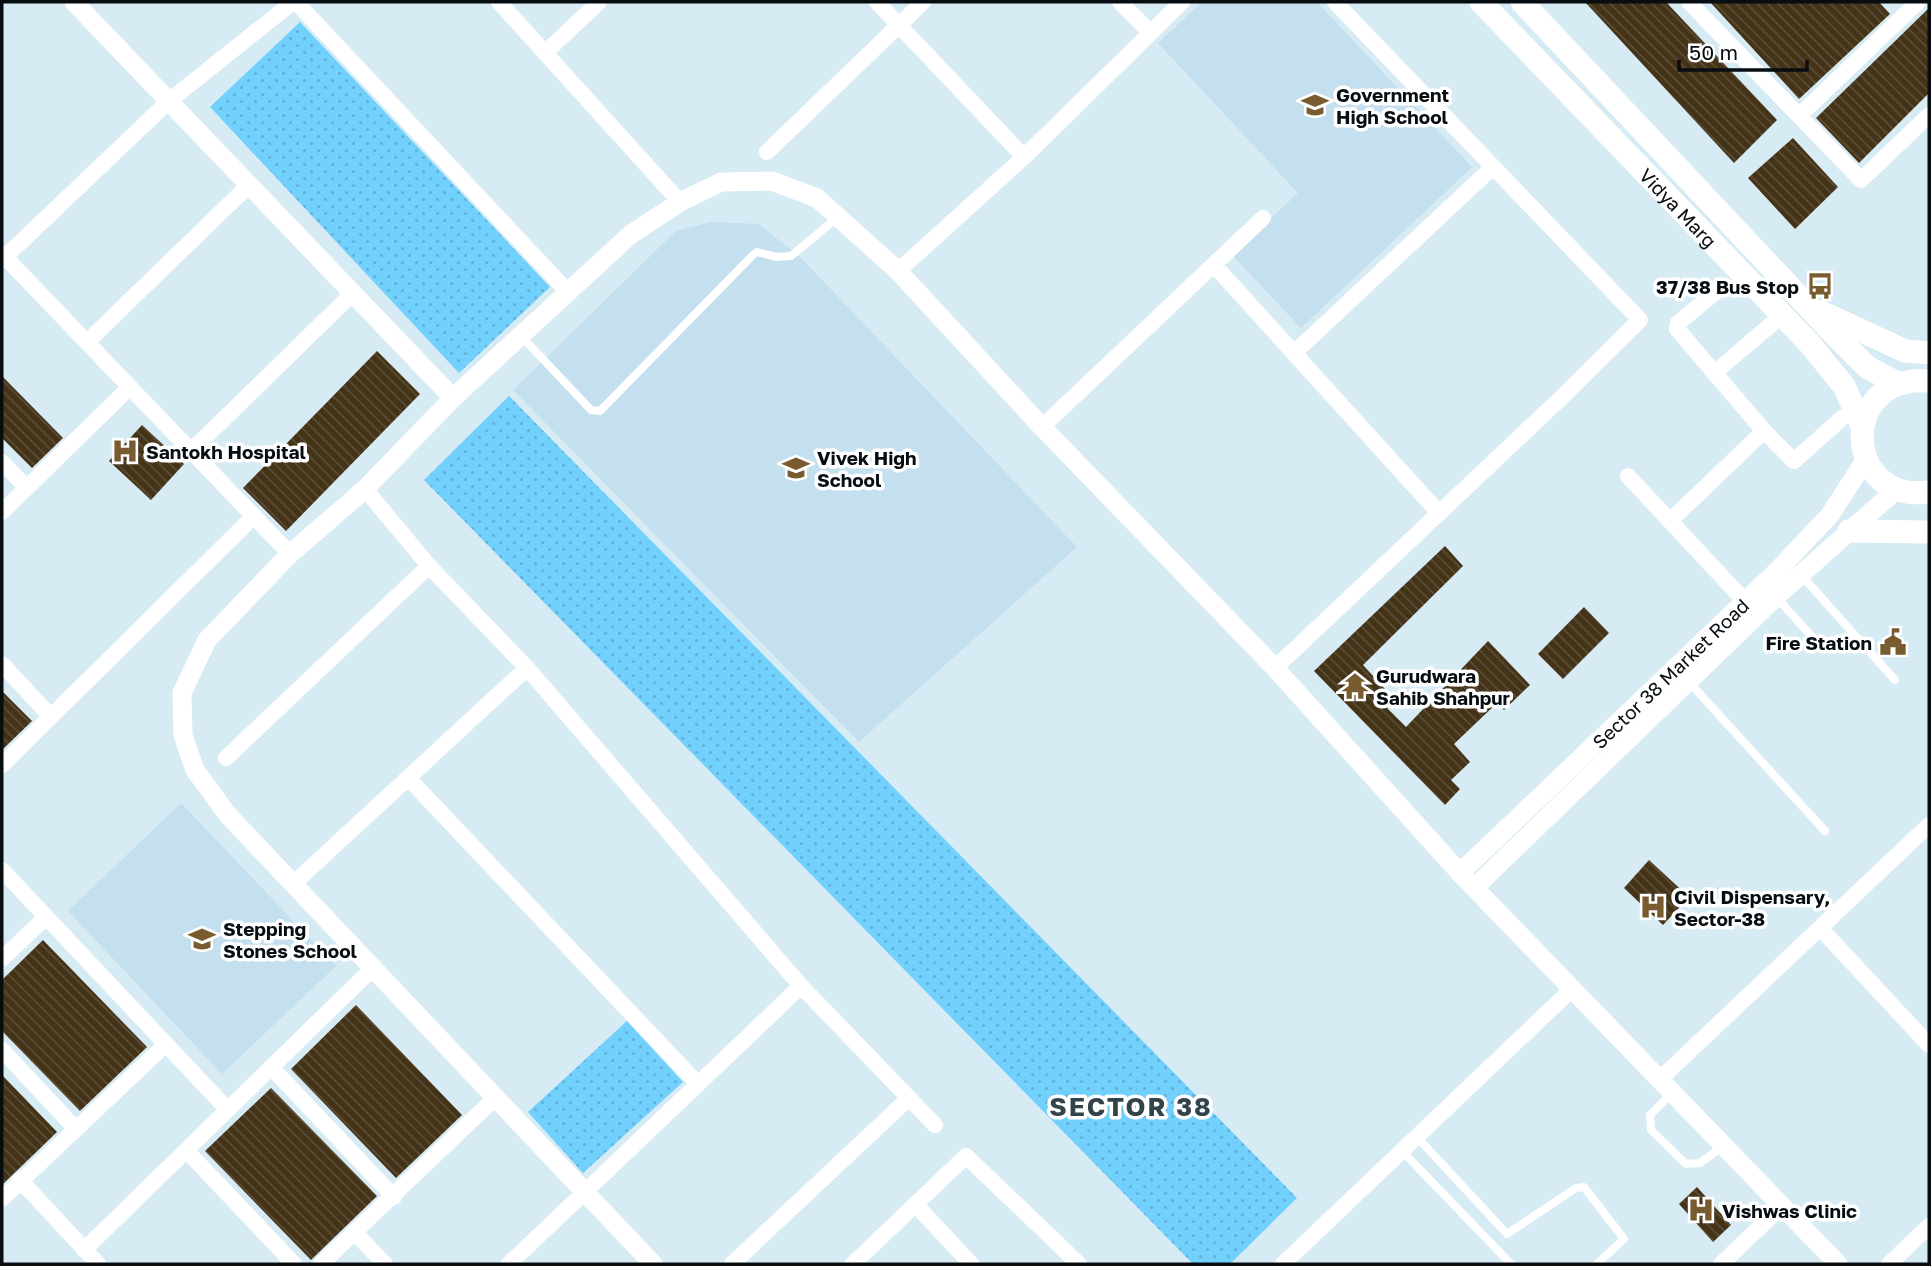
<svg xmlns="http://www.w3.org/2000/svg" width="1931" height="1266" viewBox="0 0 1931 1266" font-family="'Golos Text',sans-serif">
<style>
.built{fill:#c4dfee}
.grass{fill:url(#grass-dots)}
.building{fill:url(#building-back-hatch)}
.lines{fill:none;stroke-linecap:round;stroke-linejoin:round}
.service{stroke:#fff;stroke-width:8}
.minor{stroke:#fff;stroke-width:16}
.tertiary{stroke:#fff;stroke-width:19}
.secondary{stroke:#fff;stroke-width:23}
.labels{text-anchor:middle;dominant-baseline:central;stroke-width:7;stroke-linejoin:round;paint-order:stroke}
.poi-label{font-size:19px;font-weight:bold;fill:#070d11;stroke:#fff;text-anchor:start}
.street-label{font-size:19px;fill:#070d11;stroke:#fff}
.district-label{font-size:26px;font-weight:bold;letter-spacing:2px;fill:#33434c;stroke:#fff}
</style>
<defs>
<pattern id="grass-dots" width="8" height="8" patternUnits="userSpaceOnUse" patternTransform="scale(1.75)"><rect width="8" height="8" fill="#72d0fd"/><path d="M2 2h.1M6 6h.1" fill="none" stroke="#61b1d8" stroke-width="1.8" stroke-linecap="round"/></pattern>
<pattern id="building-back-hatch" width="6" height="6" patternUnits="userSpaceOnUse" patternTransform="scale(1.75)"><rect width="6" height="6" fill="#443317"/><path d="M-1 5l2 2M0 0l6 6M5-1l2 2" fill="none" stroke="#5b4d37"/></pattern>
</defs>
<rect width="100%" height="100%" fill="#d7ebf5"/>
<path class="built" d="M1202,2H1317L1472,167L1301,328L1232,255L1298,193L1158,43Z
M711,222L758,224L798,255L1077,547L859,742L513,390L676,231Z
M181,803L336,966L222,1074L68,911Z"/>
<path class="grass" d="M300,22L550,287L459,373L210,107Z
M509,396L1297,1198L1230,1264H1193L424,480Z
M627,1021L683,1082L583,1173L528,1112Z"/>
<path class="building" d="M1585,2H1666L1777,120L1734,163Z
M1710,2H1879L1890,14L1799,99Z
M1929,8V93L1859,163L1816,118Z
M1793,138L1838,187L1795,229L1748,178Z
M377,351L420,394L286,531L243,488Z
M2,376L63,438L32,468L2,438Z
M142,425L184,464L151,500L109,461Z
M1445,546L1463,566L1363,665L1395,700L1387,708L1406,727L1488,641L1530,685L1504,710L1497,703L1454,744L1470,762L1451,780L1460,789L1445,805L1314,671Z
M1584,607L1609,633L1563,679L1538,654Z
M2,691L32,721L2,750Z
M1649,860L1689,897L1663,925L1624,888Z
M43,940L147,1047L80,1111L2,1031V980Z
M356,1005L462,1115L396,1178L291,1069Z
M2,1075L57,1132L2,1185Z
M271,1088L377,1196L311,1260L205,1151Z
M1697,1187L1731,1225L1713,1242L1679,1204Z"/>
<g class="lines">
<path class="service" d="M521,336L591,410L600,411L753,255L757,252L777,257L791,256L838,217
M1802,576L1895,680
M1776,597L1814,639
M1688,681L1825,831
M1671,1094L1650,1115L1651,1130L1686,1164L1700,1163L1723,1146
M1417,1137L1507,1234L1576,1188L1584,1187L1624,1239L1597,1264
M1402,1151L1511,1264"/>
<path class="minor" d="M296,2L568,292
M499,2L680,202
M877,2L1024,157
M1120,2L1150,32
M1689,2L1861,180L1929,115
M547,51L599,2
M1800,115L1918,2
M767,152L923,2
M5,257L290,554
M2,260L169,101L293,2
M1214,265L1439,513
M898,271L1024,157L1182,2
M87,342L249,185
M1294,353L1493,167
M1714,373L1773,323
M1042,427L1263,218
M1764,431L1794,461L1842,418
M191,451L353,293
M2,462L26,487
M1628,476L1753,610
M365,489L429,566L527,668L801,986L935,1125
M2,512L130,387
M1671,520L1764,431L1677,329L1678,323L1718,290
M2,664L51,717
M1275,668L1561,398L1640,320L1335,2
M226,758L429,566
M2,765L254,516
M410,780L698,1084
M2,870L228,1110
M293,884L527,668
M1820,928L1929,1045
M2,959L46,917
M2,1050L76,1129
M271,1067L394,1197
M1659,1080L1929,825
M186,1150L294,1264
M20,1180L98,1264
M2,1199L166,1044
M915,1204L971,1264
M355,1233L385,1264
M84,1250L373,968
M321,1264L495,1098
M509,1264L801,986
M732,1264L909,1098
M853,1264L966,1156L1079,1264
M1283,1264L1571,990
M1721,1264L1782,1206
M1889,1264L1929,1226"/>
<g class="tertiary">
<path d="M74,2L453,398"/>
<path id="s1" d="M1460,873L1775,573L1830,515L1866,459"/>
<path d="M1475,887L1780,593L1897,489"/>
<path d="M653,1264L227,814L195,770L183,735L182,693L207,640L290,554L365,489L453,398L630,235L680,202L721,182L772,181L817,198L898,271L1042,427L1275,668L1460,873L1838,1264"/>
</g>
<g class="secondary">
<path id="s2" d="M1481,2L1809,343L1844,386L1862,426"/>
<path d="M1522,2L1834,334L1867,367L1897,383"/>
<path d="M1821,312L1905,351L1929,353"/>
<path d="M1929,381C1837,374 1843,504 1929,492"/>
<path d="M1849,531L1929,532"/>
</g>
</g>
<defs>
<symbol id="school-bare" viewBox="-9 -9 18 18"><path d="M0-5L7-2L0 1L-7-2ZM-4 1L0 2.5L4 1V4Q0 6-4 4Z" fill="#785c2f" stroke="#fff" stroke-width="2.5" paint-order="stroke"/></symbol>
<symbol id="bus-bare" viewBox="-9 -9 18 18"><path d="M-5-6H5V4H4V6H2V4H-2V6H-4V4H-5ZM-3.5-4V0h7V-4ZM-3.5 1.2v1.5H-2V1.2ZM2 1.2v1.5H3.5V1.2Z" fill="#785c2f" stroke="#fff" stroke-width="2.5" paint-order="stroke"/></symbol>
<symbol id="hospital-bare" viewBox="-9 -9 18 18"><path d="M-5-5h3v3.5h4V-5h3V5h-3V1.5h-4V5h-3Z" fill="#785c2f" stroke="#fff" stroke-width="2.5" paint-order="stroke"/></symbol>
<symbol id="civic-bare" viewBox="-9 -9 18 18"><path d="M-.6-6.5H3V-4.5H.6V-3L4-1V1h2V6H-6V1h2V-1L-.6-3ZM-1.2 2.5V6h2.4V2.5Z" fill="#785c2f" stroke="#fff" stroke-width="2.5" paint-order="stroke"/></symbol>
<symbol id="temple-bare" viewBox="-9 -9 18 18"><path d="M0-6L5-2H3V0L6.5 2.5H4V6H1.5V3h-3V6H-4V2.5H-6.5L-3 0V-2H-5Z" fill="#785c2f" stroke="#fff" stroke-width="2.5" paint-order="stroke"/></symbol>
</defs>
<g fill-rule="evenodd">
<use href="#school-bare" x="1296" y="86" width="38" height="38"/>
<use href="#bus-bare" x="1801" y="267" width="38" height="38"/>
<use href="#hospital-bare" x="106" y="432" width="38" height="38"/>
<use href="#school-bare" x="777" y="449" width="38" height="38"/>
<use href="#civic-bare" x="1874" y="623" width="38" height="38"/>
<use href="#temple-bare" x="1336" y="667" width="38" height="38"/>
<use href="#hospital-bare" x="1634" y="888" width="38" height="38"/>
<use href="#school-bare" x="183" y="920" width="38" height="38"/>
<use href="#hospital-bare" x="1682" y="1191" width="38" height="38"/>
</g>
<g class="labels">
<g class="poi-label">
<text x="1336" y="94">Government<tspan x="1336" dy="22">High School</tspan></text>
<text x="1799" y="286" text-anchor="end">37/38 Bus Stop</text>
<text x="146" y="451">Santokh Hospital</text>
<text x="817" y="457">Vivek High<tspan x="817" dy="22">School</tspan></text>
<text x="1872" y="642" text-anchor="end">Fire Station</text>
<text x="1376" y="675">Gurudwara<tspan x="1376" dy="22">Sahib Shahpur</tspan></text>
<text x="1674" y="896">Civil Dispensary,<tspan x="1674" dy="22">Sector-38</tspan></text>
<text x="223" y="928">Stepping<tspan x="223" dy="22">Stones School</tspan></text>
<text x="1722" y="1210">Vishwas Clinic</text>
</g>
<g class="street-label">
<text stroke="none"><textPath href="#s2" startOffset="285">Vidya Marg</textPath></text>
<text stroke="none"><textPath href="#s1" startOffset="290">Sector 38 Market Road</textPath></text>
</g>
<g class="district-label">
<text x="1131" y="1106">SECTOR 38</text>
</g>
</g>
<rect width="1931" height="1266" fill="none" stroke="#070d11" stroke-width="7"/>
<path d="M1679 60v10h128v-10" fill="none" stroke="#070d11" stroke-width="3.5"/>
<text x="1689" y="60" font-size="21" fill="#070d11" stroke="#ffffff" stroke-width="5" paint-order="stroke">50 m</text>
</svg>
